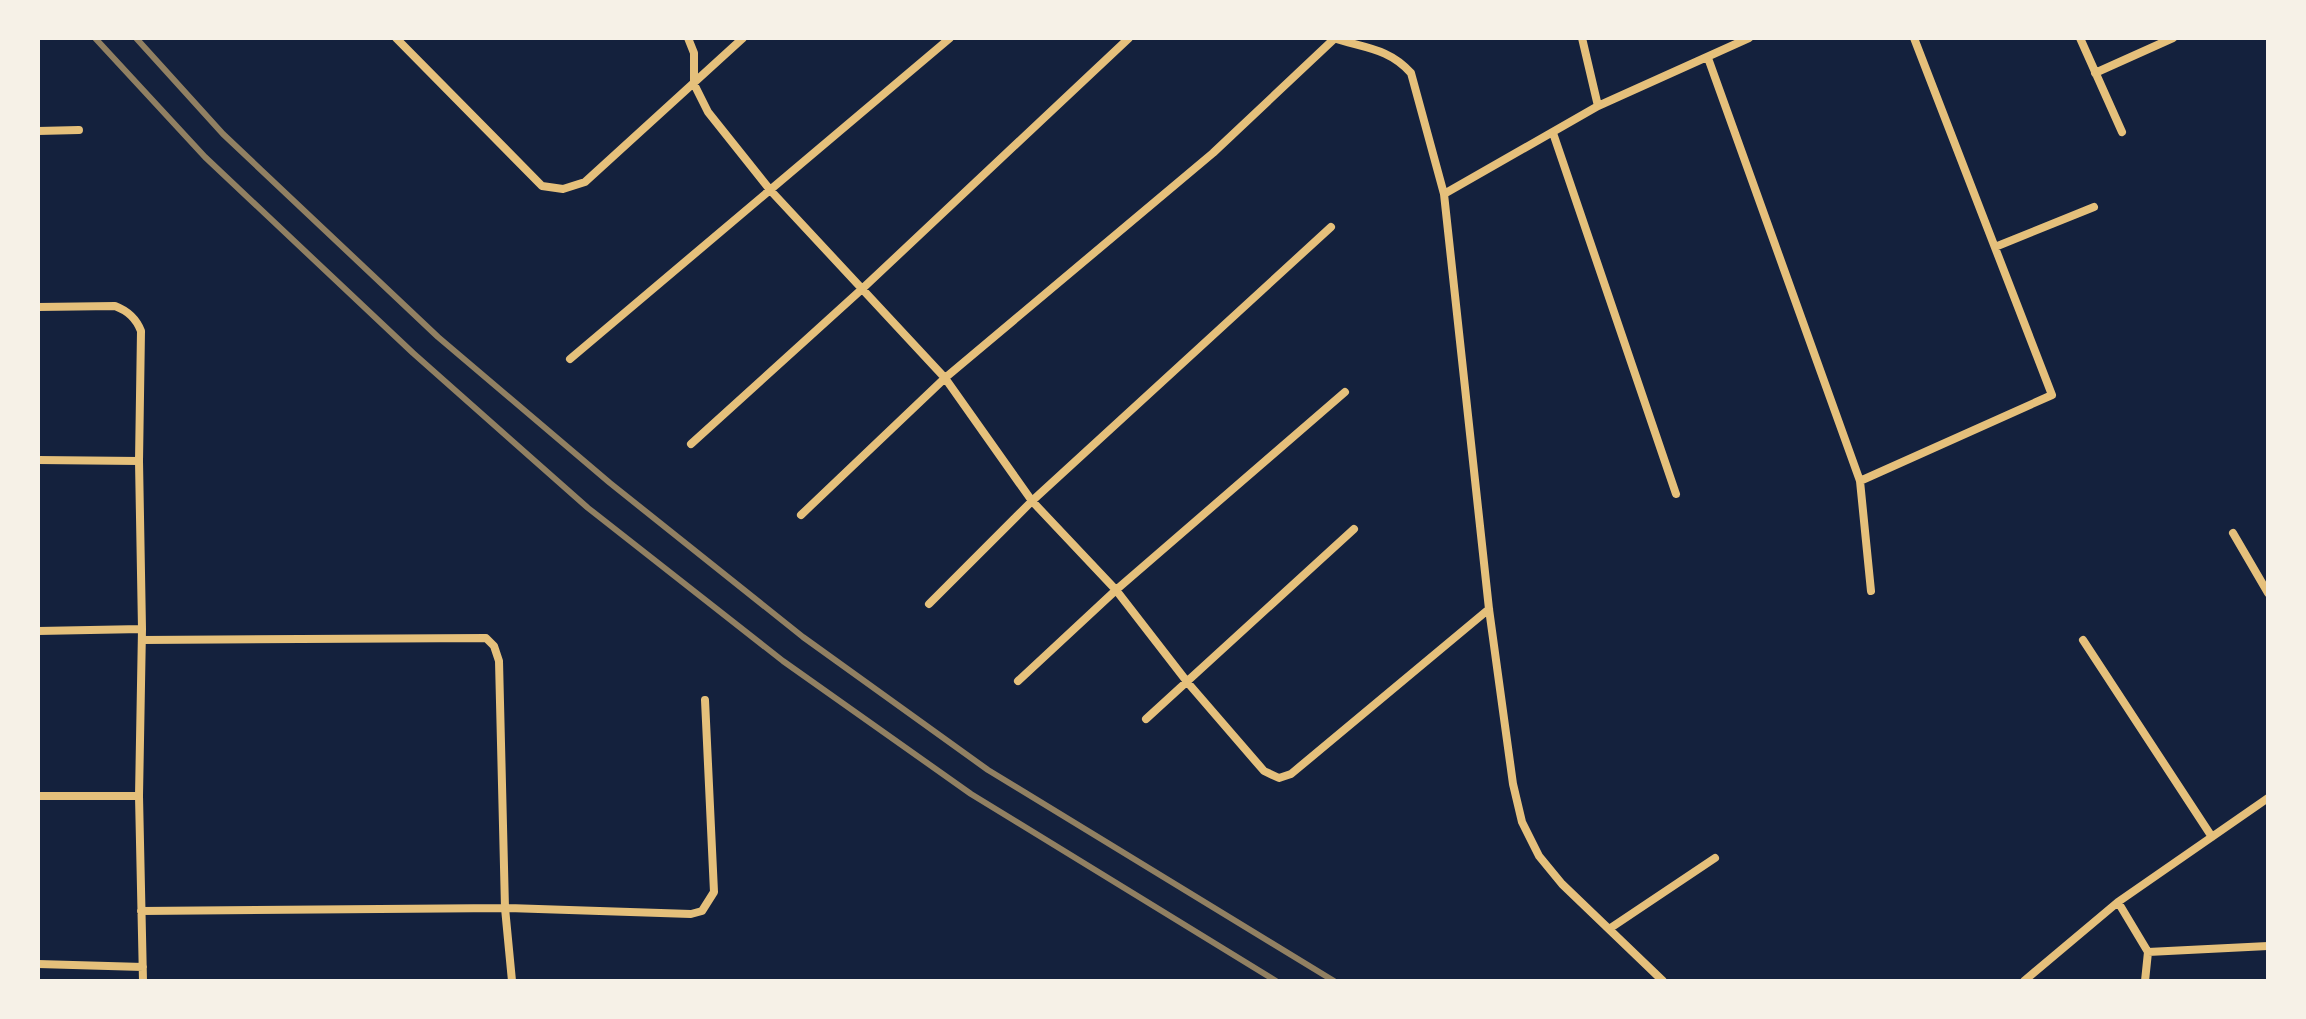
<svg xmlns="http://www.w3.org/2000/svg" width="2306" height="1019" viewBox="0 0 2306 1019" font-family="'Source Sans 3',sans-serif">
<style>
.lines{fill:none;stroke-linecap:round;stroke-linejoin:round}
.minor{stroke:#e5c07b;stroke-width:8}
.rail{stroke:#918062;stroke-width:6}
</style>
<rect width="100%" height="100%" fill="#14213d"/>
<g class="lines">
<path class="minor" d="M396,38L542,186L563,189L585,182L743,38
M688,38L694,53V84L708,112L771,191L945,378L1032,501L1116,590L1188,683L1264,771L1279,778L1291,774L1489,609
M1333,38C1364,48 1389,48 1411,73L1444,194
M1582,38L1598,106L1444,194L1489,609L1513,784L1522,822L1539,856L1562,884L1663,981
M2080,38L2122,132
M1708,58L1860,481L2052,395L1914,38
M2095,73L2173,38
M1598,106L1749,38
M38,131L79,130
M1553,133L1676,494
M1995,247L2094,207
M38,307L115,306C128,311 136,318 141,331L139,461L142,629L139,796L143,981
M570,359L950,38
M691,444L862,289L1129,38
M38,460L139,461
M1860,481L1871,591
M801,515L945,378L1213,153L1334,39
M2233,533L2268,593
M929,604L1032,501L1331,227
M38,631L142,629
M142,640L486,638L494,646L499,661L505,908L512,981
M2083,640L2212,837
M1018,681L1116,590L1345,392
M1146,719L1354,529
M38,796H139
M2118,902L2148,952L2145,981
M141,911L505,908L691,914L702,911L714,892L705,700
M1609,929L1715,858
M2148,952L2268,946
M38,964L143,967
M2024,981L2118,902L2268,798"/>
<path class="rail" d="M95,38L205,157L413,353L588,508L783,661L971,794L1276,981
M136,38L223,134L438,337L610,483L803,637L988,770L1334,981"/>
</g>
<rect width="2306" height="1019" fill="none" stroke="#f6f1e7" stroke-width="80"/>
</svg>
